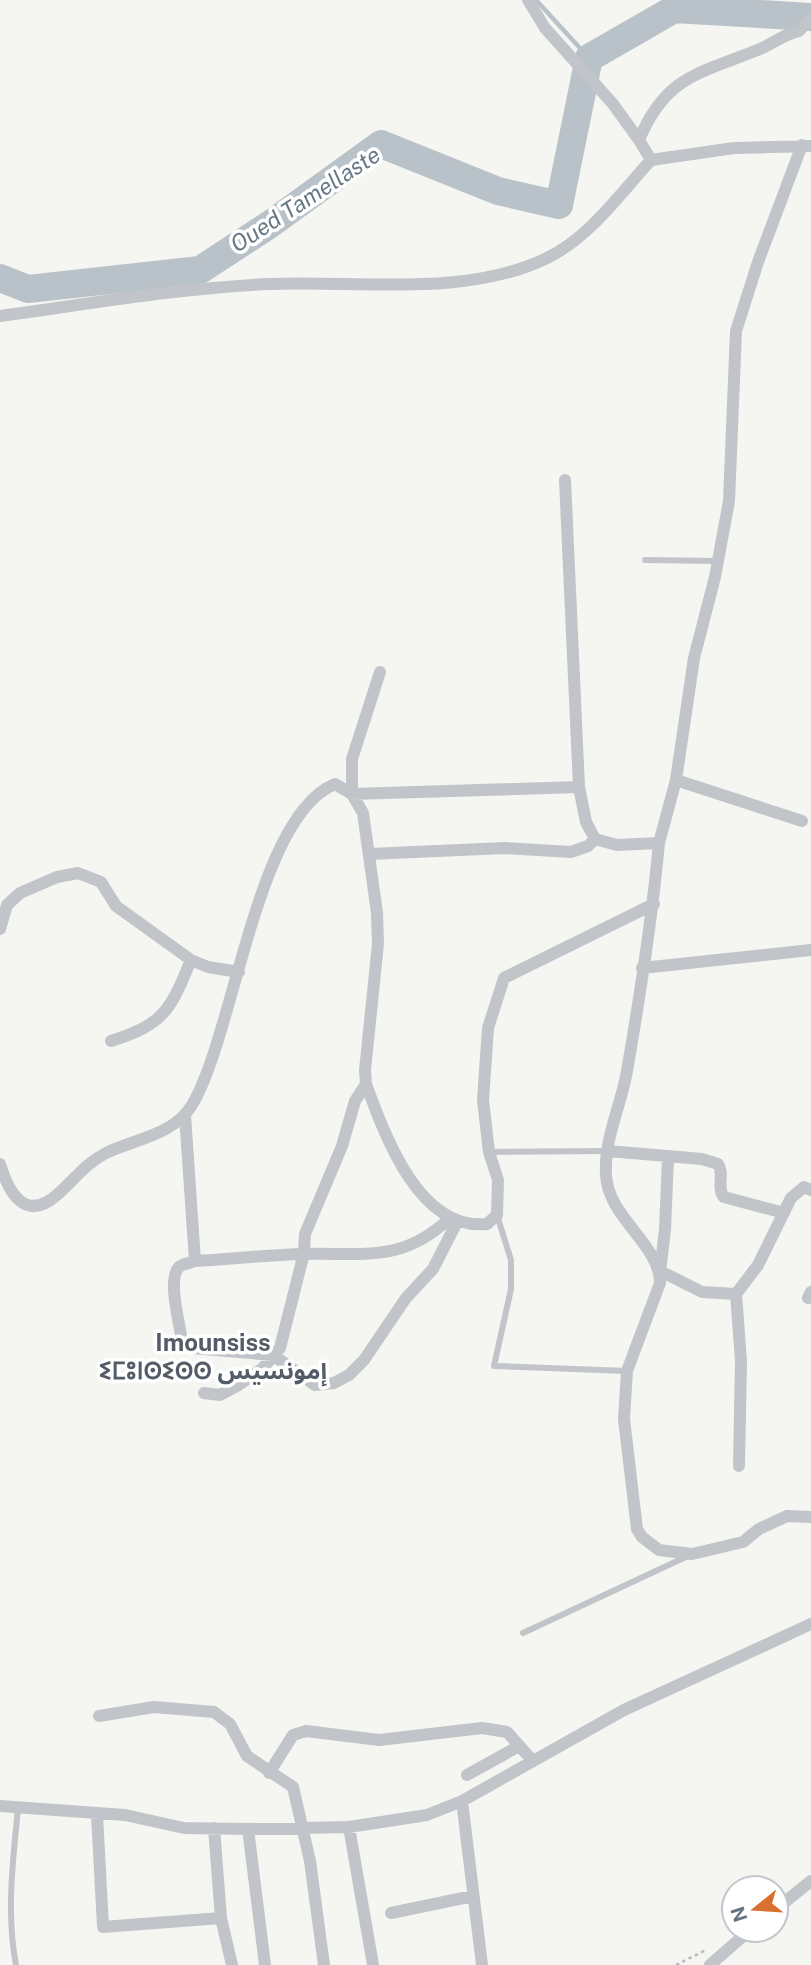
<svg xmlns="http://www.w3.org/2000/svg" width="811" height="1965" viewBox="0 0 811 1965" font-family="'Public Sans','Noto Sans Arabic','Noto Sans Tifinagh',sans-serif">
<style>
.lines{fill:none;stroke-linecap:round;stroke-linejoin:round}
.stream{stroke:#b9c2c8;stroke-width:4.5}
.river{stroke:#b9c2c8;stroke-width:28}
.path{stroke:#b9bbbe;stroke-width:2.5;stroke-dasharray:3.5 3.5;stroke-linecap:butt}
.service{stroke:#c1c4c8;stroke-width:6}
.minor{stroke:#c1c4c8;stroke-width:12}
.labels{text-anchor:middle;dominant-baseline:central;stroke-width:7;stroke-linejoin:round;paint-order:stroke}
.water-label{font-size:23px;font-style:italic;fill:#677985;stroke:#fff}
.quarter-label{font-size:24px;font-weight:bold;fill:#545c67;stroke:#fff}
</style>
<rect width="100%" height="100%" fill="#f5f6f2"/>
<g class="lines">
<path class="stream" d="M536,0L589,58"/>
<path class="river" d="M0,278L28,289L200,270L269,225L381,144L498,191L559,205L589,58L674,9L811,17"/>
<path class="path" d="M676,1965L706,1950"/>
<path class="service" d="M645,560L718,561
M489,1152L606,1151
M497,1215L511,1260V1289L494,1366L627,1371
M523,1633L690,1555
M16,1965C6,1913 13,1860 18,1808"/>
<path class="minor" d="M528,0L545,28L613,104L639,140
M651,160L639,140C666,75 701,73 760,49C774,43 784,34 799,31L811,18
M0,316C89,304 179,288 269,284C358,280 465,298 547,258C590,237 619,195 651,160L734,148L811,146
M565,480L579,787L586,822L595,839L617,845L659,843C652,919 640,996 627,1071C621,1106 604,1138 606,1175C608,1218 660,1244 660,1283L627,1371L624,1419L637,1529L642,1537L659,1550L692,1554L743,1542L759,1529L787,1516L811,1517
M380,672L352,759V794L579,787
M676,780L694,658L715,577L729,501L736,331L758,262L802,145
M659,843L676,780L802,821
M369,854L505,848L571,852L588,846L595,839
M0,929L7,905L20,893L57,877L78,873L101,882L116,906L191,960L208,967L239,972
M642,968L811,950
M111,1041C164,1024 170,1011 191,960
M185,1115L195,1261
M608,1151L702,1159L718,1164C725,1174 716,1188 724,1197L784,1213
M668,1158L665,1230L660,1271L702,1292L736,1294L741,1361L739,1466
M0,1164C9,1194 26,1223 58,1194C74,1180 86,1163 106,1153C135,1139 174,1135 192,1105C235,1033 256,816 335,784L352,794L363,813L377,913L378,944L365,1070L366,1084C385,1136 419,1231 487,1224L497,1215L498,1180L489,1152L483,1100L488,1028L504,978L654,904
M450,1218C401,1264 363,1252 303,1254C267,1255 231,1259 195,1261C190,1263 182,1264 179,1267C167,1279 180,1325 182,1341L192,1348L273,1355L315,1385L334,1383L349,1375L364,1360L406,1298L433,1269L457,1222
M736,1294L758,1265L791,1198L804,1187L811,1190
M808,1298L811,1292
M204,1393L220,1395L237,1386L263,1368L280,1348L304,1253L305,1234L342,1146L355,1101L366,1084
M99,1716L154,1707L214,1712L230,1724L247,1756L293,1787L310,1861L324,1965
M269,1773L293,1735L306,1731L379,1740L482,1728L507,1732L532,1760
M467,1775L519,1746
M462,1801L482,1965
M0,1806L125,1815L184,1828L248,1829L349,1827L427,1815L462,1801L624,1710L811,1624
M97,1815L103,1927L221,1918
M349,1827L373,1965
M214,1828L221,1918L232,1965
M248,1829L265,1965
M776,1909L811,1881
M391,1913L473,1896
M710,1965L750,1930"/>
</g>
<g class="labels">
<g class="water-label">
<text transform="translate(305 199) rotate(-33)">Oued Tamellaste</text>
</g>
<g class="quarter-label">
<text x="213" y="1342">Imounsiss<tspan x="213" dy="28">ⵉⵎⵓⵏⵙⵉⵙⵙ إمونسيس</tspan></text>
</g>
</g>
<g transform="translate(755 1909) rotate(252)"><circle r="33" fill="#ffffff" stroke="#c2c6cd" stroke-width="2"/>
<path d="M0-5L12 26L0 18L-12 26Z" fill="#d87030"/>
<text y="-10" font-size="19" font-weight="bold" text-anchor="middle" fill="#667182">N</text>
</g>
</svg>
